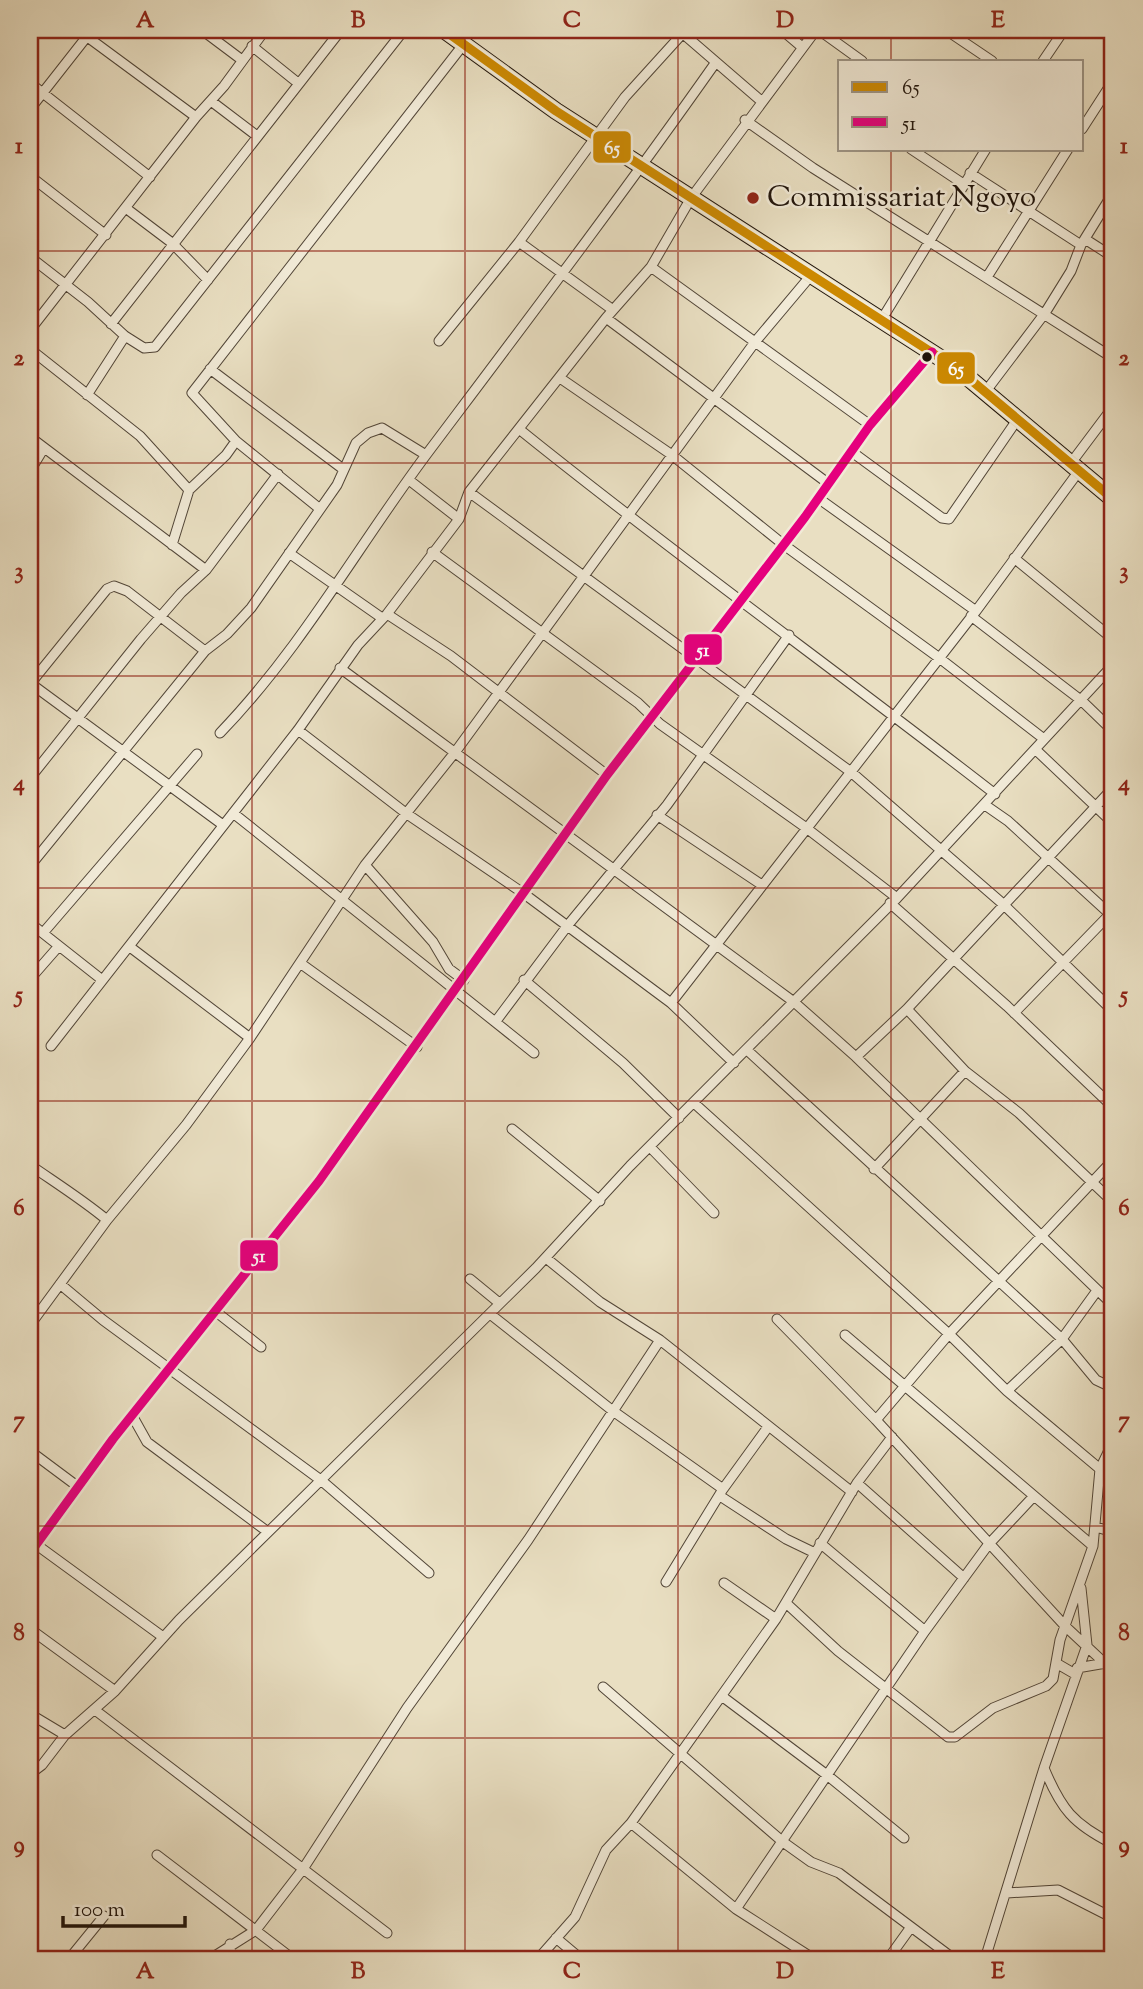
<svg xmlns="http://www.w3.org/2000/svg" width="1143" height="1989" viewBox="0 0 1143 1989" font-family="'Sorts Mill Goudy',serif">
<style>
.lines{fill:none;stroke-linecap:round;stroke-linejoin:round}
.minor-casing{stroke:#524638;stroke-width:11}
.trunk-casing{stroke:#1f130a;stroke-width:18}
.minor{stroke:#f1ead7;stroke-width:9}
.trunk{stroke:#e9dfc2;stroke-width:16}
.bus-1-casing{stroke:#f1ead7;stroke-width:14}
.bus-2-casing{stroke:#f1ead7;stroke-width:14}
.bus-1{stroke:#cc8902;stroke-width:9}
.bus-2{stroke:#e5007d;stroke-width:9}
.grid{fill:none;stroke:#8f2418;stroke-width:2;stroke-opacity:0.55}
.poi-dot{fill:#8f2418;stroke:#f1ead7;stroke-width:2.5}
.bus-dot{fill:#1f130a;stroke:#f1ead7;stroke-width:2.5}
.labels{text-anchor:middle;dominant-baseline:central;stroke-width:5;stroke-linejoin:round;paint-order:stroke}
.poi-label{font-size:30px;fill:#1f130a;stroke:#f1ead7;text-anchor:start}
.line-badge{stroke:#f1ead7;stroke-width:2.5}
.badge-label{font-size:19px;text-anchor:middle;font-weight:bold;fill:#fff}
.neatline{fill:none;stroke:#8f2418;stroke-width:2.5}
.grid-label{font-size:23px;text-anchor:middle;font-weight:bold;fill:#8f2418}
</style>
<rect width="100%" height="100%" fill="#e9dfc2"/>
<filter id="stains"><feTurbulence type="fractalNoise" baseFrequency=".00286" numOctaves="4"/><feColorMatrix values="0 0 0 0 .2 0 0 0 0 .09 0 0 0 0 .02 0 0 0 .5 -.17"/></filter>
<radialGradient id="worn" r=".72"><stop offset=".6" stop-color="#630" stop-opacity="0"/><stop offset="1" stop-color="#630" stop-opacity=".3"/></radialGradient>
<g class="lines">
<defs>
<path id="minor" d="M78,30L196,117
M202,30L242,60
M782,30L802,47
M819,30L862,61
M946,30L992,61
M680,31L760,100
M252,46L298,83
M1043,61L1064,30
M30,83L150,177
M211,101L257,136
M30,109L92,30
M745,120L813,168L1113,358
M1082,129L1113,81
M911,149L962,183
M970,173L1081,245
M30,176L106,235
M127,209L172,243L208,280
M1085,239L1113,257
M519,242L613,310
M30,257L88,302L125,336L144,348L155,347L404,30
M651,267L870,425
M987,277L1068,149
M606,318L829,484
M882,319L986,149
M111,324L341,30
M30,330L196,117L224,86L265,30
M439,341L519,242L625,97L683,33
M30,349L140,436L189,490
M210,369L343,469
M560,378L672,455L784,545L938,657L1044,739
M986,391L1045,313L1071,271L1081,245L1113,193
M87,395L125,336
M519,429C675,555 837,671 995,794
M30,437L206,570
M852,452L942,518L949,519L1019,417
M1071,463L1113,407
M30,471L44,448
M409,480L459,519
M469,492L851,772L1003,904L1113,1011
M818,498L976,611
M320,509L236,441L192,393L463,45
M172,545L189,490L226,455L236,441
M432,552L638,703L660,724L805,827L897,898
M289,553L382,618
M1014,558L1113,639
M387,614L451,656L607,775
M971,616L1082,701L1113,731
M340,668L794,1002L856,1057L1113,1305
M30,683L223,825
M30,684L107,589L114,586L127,591L205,651
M298,730L407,814L523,893L671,1003L734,1063
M220,733C302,648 359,544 429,451C526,322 623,194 716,62
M1035,749L1113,823
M30,778L141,639L181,593L206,570L278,474
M985,805L1008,821L1113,917
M233,813L534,1053
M657,815L762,885
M365,865L433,942L449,969L464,980
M30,866L205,651L227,634L251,608L337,485L356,443L368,433L382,428L426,455
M890,903L1007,1006L1113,1107
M30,923L101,979
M43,933L197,754
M130,947L250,1038
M300,963L417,1047
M30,979L58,947
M524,980L623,1063L679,1118
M671,1003L976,611L1079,471
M907,1009L965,1071L1019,1113L1113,1202
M1014,1013L1112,912
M496,1021L568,925L667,805L789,635
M51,1046L298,730L358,645L387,614L459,519L469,492L606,318L651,267L691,198L816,30
M747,1050L1062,1339L1096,1380L1113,1388
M856,1057L907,1009L1113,788
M694,1103L949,1334L1007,1391L1100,1469
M512,1129L600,1201
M650,1147L714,1213
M30,1165C56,1183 83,1200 107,1220
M874,1169L965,1071
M546,1258L600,1302L660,1340L852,1492
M470,1279L498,1302
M60,1284L103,1320L322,1481L429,1573
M215,1311L261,1347
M490,1314L613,1411L723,1489
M777,1319L876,1420L1066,1627L1113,1671
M30,1325L107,1220L186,1125L250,1038L365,865L456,751L755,342L813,273
M845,1335L1093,1546
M1007,1391L1062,1339L1096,1292
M133,1417L147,1442L268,1532
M876,1420L949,1334L1113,1160
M30,1451L77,1486
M857,1483L964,1578
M720,1496L786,1539L815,1553
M1096,1527L1113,1532
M30,1540L163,1637
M820,1543L925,1631
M30,1553L113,1439L319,1181L607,775L805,517L870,425L932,352
M666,1582L723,1489L768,1427
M724,1583L776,1619
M786,1603L838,1651L948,1737H955L993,1708L1046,1686L1053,1679L1060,1640L1093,1546L1100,1469L1113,1442
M30,1629L115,1691
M1056,1663L1075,1674
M1077,1668L1106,1663
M603,1687L783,1842L811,1862L839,1873L954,1959
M723,1697L827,1775L904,1838
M95,1710L387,1933
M30,1714L65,1735
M1044,1768C1061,1809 1073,1824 1113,1844
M30,1774L42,1765L65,1735L115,1691L179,1620L536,1268L630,1166L897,898L1113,665
M631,1823L736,1909L814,1959
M157,1855L293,1959
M1007,1893L1058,1890L1113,1918
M736,1909L925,1631L988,1545L1033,1497
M556,1938L581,1959
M230,1944L231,1959
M69,1959L104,1916
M210,1959L256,1930L303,1869L407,1708L528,1540L660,1340
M538,1959L575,1917L606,1850L631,1823L776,1619L857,1483L892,1437
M888,1959L911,1927
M985,1959L1044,1768L1087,1645L1081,1588"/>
<path id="trunk" d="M444,30L556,111L959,370L1113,499"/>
</defs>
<use href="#minor" class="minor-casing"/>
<use href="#trunk" class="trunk-casing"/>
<use href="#minor" class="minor"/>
<use href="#trunk" class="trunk"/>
<defs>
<path id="bus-1" d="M444,30L556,111L959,370L1113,499"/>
<path id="bus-2" d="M30,1553L113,1439L319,1181L607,775L805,517L870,425L932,352"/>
</defs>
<use href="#bus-1" class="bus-1-casing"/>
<use href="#bus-2" class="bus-2-casing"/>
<use href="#bus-1" class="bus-1"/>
<use href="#bus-2" class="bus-2"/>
</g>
<path class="grid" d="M252,30V1959M465,30V1959M678,30V1959M891,30V61M891,149V1959M30,251H1113M30,463H1113M30,676H1113M30,888H1113M30,1101H1113M30,1313H1113M30,1526H1113M30,1738H1113"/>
<circle class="poi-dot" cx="753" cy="198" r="7"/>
<circle class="bus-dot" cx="927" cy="357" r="6"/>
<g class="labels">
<g class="poi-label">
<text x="767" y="198">Commissariat Ngoyo</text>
</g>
</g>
<g class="line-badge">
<rect x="592" y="130" width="40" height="34" rx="7" fill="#cc8902"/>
<rect x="936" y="351" width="40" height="34" rx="7" fill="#cc8902"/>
<rect x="683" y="633" width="40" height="33" rx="7" fill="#e5007d"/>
<rect x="239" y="1239" width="40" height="33" rx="7" fill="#e5007d"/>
</g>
<g class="badge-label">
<text x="612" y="154">65</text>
<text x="956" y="375">65</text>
<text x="703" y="656">51</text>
<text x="259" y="1262">51</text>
</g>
<rect width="1143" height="1989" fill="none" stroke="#e9dfc2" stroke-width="77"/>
<rect x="838" y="60" width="245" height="91" fill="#f1ead7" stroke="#9d9485" stroke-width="2"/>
<rect x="852" y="82" width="35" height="10" fill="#cc8902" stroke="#9d9485" stroke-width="2"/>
<text x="902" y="94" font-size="21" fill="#1f130a">65</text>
<rect x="852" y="117" width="35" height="10" fill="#e5007d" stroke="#9d9485" stroke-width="2"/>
<text x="902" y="130" font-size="21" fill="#1f130a">51</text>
<path d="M63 1916v10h122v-10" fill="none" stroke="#1f130a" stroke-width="3.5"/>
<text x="74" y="1916" font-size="21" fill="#1f130a" stroke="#f1ead7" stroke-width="5" paint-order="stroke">100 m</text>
<rect x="38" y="38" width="1066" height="1913" class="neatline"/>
<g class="grid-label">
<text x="145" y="27">A</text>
<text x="358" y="27">B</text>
<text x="572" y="27">C</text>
<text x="785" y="27">D</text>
<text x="998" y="27">E</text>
<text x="19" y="153">1</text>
<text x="1124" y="153">1</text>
<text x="19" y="365">2</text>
<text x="1124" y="365">2</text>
<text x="19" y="578">3</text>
<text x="1124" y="578">3</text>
<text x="19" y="790">4</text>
<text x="1124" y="790">4</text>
<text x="19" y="1002">5</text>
<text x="1124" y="1002">5</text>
<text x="19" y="1215">6</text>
<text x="1124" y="1215">6</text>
<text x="19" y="1427">7</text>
<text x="1124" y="1427">7</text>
<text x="19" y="1640">8</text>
<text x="1124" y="1640">8</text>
<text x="19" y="1852">9</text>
<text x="1124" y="1852">9</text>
<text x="145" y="1978">A</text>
<text x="358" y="1978">B</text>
<text x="572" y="1978">C</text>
<text x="785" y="1978">D</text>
<text x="998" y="1978">E</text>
</g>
<rect width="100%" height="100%" filter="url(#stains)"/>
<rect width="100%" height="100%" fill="url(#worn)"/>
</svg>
